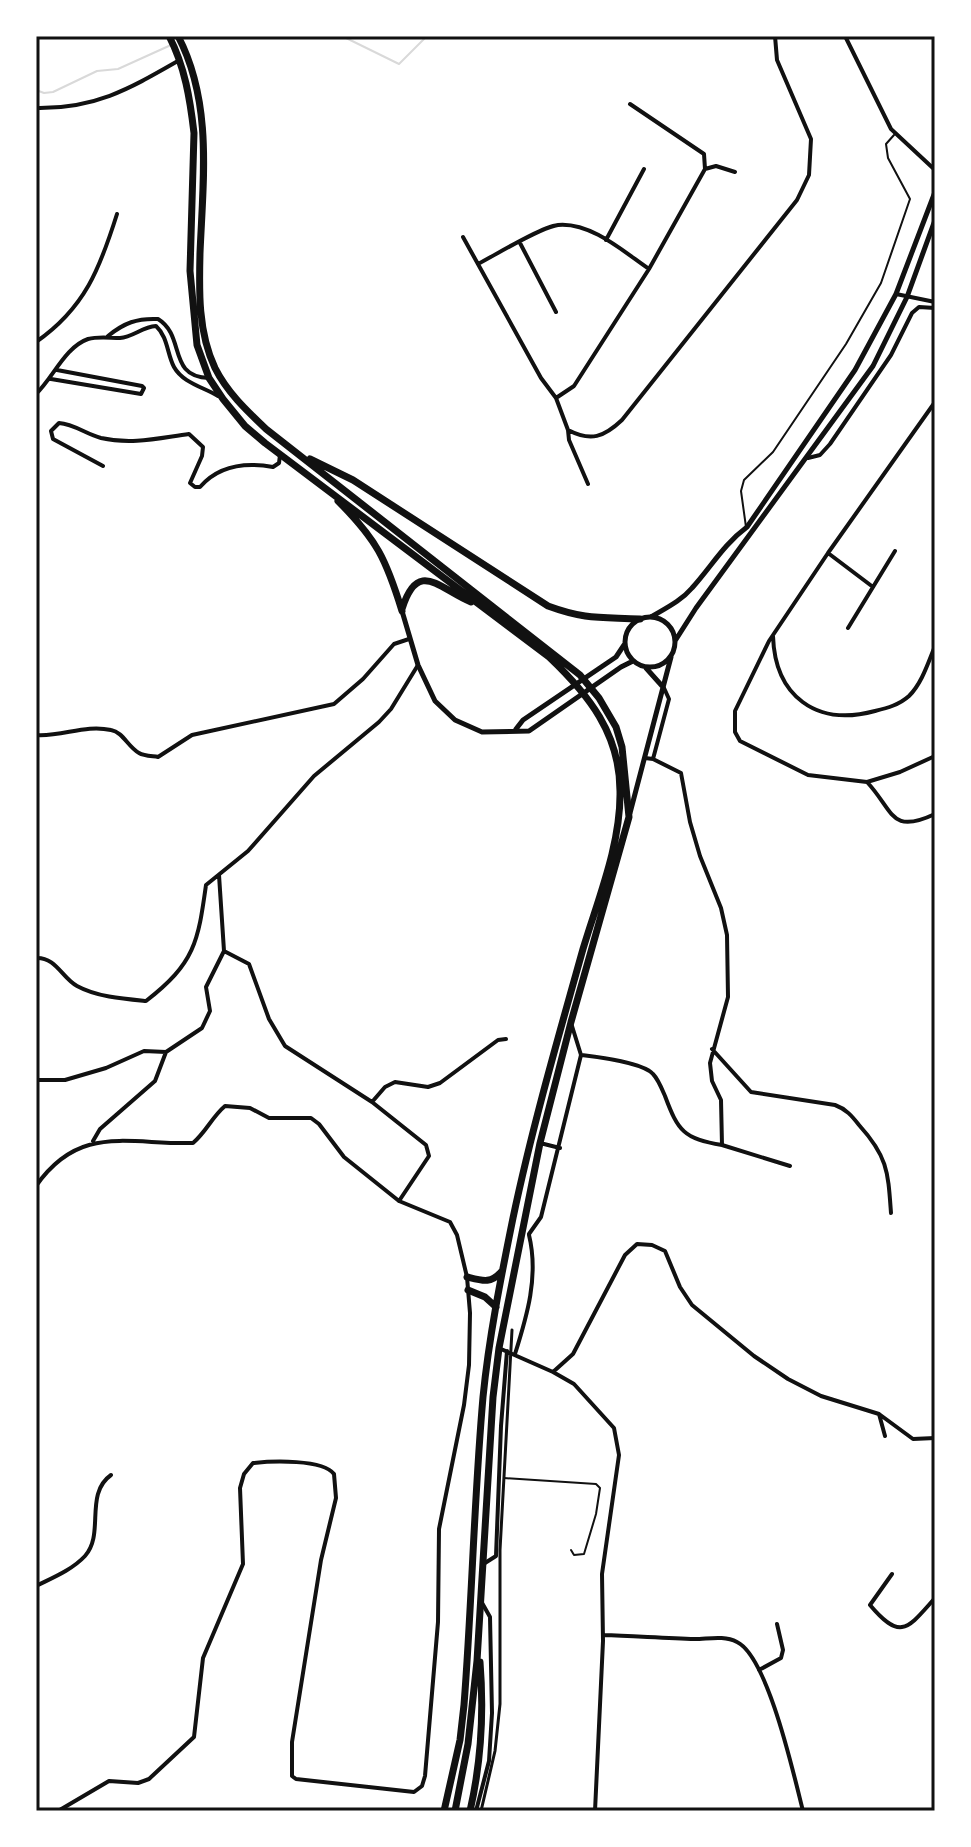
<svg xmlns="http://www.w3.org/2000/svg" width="971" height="1847" viewBox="0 0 971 1847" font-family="'Asap Condensed',sans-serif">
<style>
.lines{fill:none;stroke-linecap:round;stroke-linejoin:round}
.stream{stroke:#d9d9d9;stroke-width:2}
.service{stroke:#111;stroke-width:2}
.pedestrian{stroke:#111;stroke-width:3}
.minor{stroke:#111;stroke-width:4}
.tertiary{stroke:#111;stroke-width:5}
.primary{stroke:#111;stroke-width:7}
.neatline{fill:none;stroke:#111;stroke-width:3}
</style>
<rect width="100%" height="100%" fill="#fff"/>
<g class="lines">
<path class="stream" d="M342,36L399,64L427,36
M36,90L44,93L53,92L97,71L118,69L171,45"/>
<path class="service" d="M746,527L741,491L744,480L773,452L846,344L881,283L910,199L888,158L886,144L894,135
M504,1478L596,1484L600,1488L596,1514L584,1554L574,1555L571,1550"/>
<path class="pedestrian" d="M481,1811L495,1751L500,1704V1550L512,1330"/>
<path class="minor" d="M845,36L891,129L935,170
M36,108C95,109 129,89 178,61
M705,169L716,166L735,172
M463,237L541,378L556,398L568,430C591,442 604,437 622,420L797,200L809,175L811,139L777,60L775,36
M606,240L644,169
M520,243L556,312
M478,264C497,254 541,227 558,225C591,222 624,252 649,269
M896,294L935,302
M108,336C124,323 137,318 158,319C186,336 167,377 209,378
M36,342C85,308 100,268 117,214
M51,379L141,394L144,388L142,386L57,370
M36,394C53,378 65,347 88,339C99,336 110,338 120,338C133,337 142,327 156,326C168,337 167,354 174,367C183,383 203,387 218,396
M556,398L574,386L649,269L705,169L704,154L630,104
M935,402L828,553L769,641L735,711V732L740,741L808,775L867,782L900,772L935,756
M568,430L569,440L588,484
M808,458L820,455L830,444L891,355L912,313L919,307L935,308
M103,466L53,439L51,431L59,423C74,424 86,434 101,438C132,445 159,438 189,434L203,447L202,456L190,483L195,487H200C219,465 245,462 273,467L279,463L280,455
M828,553L873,587
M848,628L895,551
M773,636C775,696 816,727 875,711C887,708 899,705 909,696C922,683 928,663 935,646
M36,735C62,737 85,724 111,730C123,732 128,747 139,753C144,756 152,756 158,757L192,735L334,704L363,679L394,644L409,639
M653,759L669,699L664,688
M867,782C894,811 890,835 935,814
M219,875L224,951L249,964L269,1019L285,1046L372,1102L426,1145L429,1156L399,1201
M36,958C56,957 62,978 77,986C97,997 124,999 146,1001C195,963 198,942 206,885L248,851L314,776L379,722L391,709L418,665
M572,1026L581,1055C597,1057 642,1062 653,1074C658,1079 662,1089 665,1096C678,1131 684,1139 722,1145L721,1100L712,1081L710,1063L728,997L727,935L721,908L700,856L690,822L681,773L653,759L645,758
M712,1049L751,1092L835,1105C846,1109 852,1116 859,1125C888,1157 888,1172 891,1213
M36,1080H65L106,1068L144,1051L166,1052L202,1028L210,1011L206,987L224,951
M372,1102L385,1087L395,1082L428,1087L440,1083L498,1040L506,1039
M93,1141L100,1129L155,1081L166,1052
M540,1143L560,1148
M722,1145L790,1166
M36,1186C80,1123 129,1145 193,1143C206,1132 212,1117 225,1106L250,1108L269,1118H311L319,1124L344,1157L399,1201L450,1222L457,1235L467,1277L470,1313L469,1365L464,1405L439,1529L438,1622L425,1776L422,1786L414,1792L296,1779L292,1776V1742L321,1560L336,1498L334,1474C323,1459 272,1461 253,1463L244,1474L240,1488L243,1564L203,1658L194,1737L149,1779L138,1783L109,1781L58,1811
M529,1234L541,1217L581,1055
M501,1349L553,1372L573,1354L625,1255L637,1244L652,1245L665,1251L680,1287L692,1305L754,1356L788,1379L821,1396L879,1414L885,1436
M515,1354C527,1316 539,1276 529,1235
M553,1372L574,1384L614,1428L619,1455L602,1574L603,1641L595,1811
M879,1414L913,1439L935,1438
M485,1563L496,1556L501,1426L507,1351
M892,1574L870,1605C901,1642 908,1628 935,1598
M36,1586C52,1578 72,1570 85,1556C105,1534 84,1494 111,1475
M603,1635C633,1636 664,1638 695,1639C708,1639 724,1635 737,1642C768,1657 794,1776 803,1811
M759,1670L781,1658L783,1650L777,1624
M476,1811L489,1761L492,1713L490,1617L481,1601"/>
<path class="tertiary" d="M402,611L418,665L435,701L455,720L482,732L529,731L621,667L633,661
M625 642a25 25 0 1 1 50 0a25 25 0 1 1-50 0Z
M651,617C666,608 681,601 692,588C711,567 724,544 747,527L855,370L896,294L935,192
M675,641L696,608L873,366L907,297L935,220
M646,668L663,687
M516,729L523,720L616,657L624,645
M630,813L671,657"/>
<path class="primary" d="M169,36C185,67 190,99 194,133L190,271L197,345L209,378L223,399L245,426L265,443L549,657C589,695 620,734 620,791C621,844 598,899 583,949C558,1038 532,1128 513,1218C501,1277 489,1337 483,1397C474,1499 472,1602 464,1705L460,1740L444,1811
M178,36C213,103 203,180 200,253C199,291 198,332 215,368C227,392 246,410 266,429L580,675L599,698L616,727L622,747L629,817L571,1022L540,1143L499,1348L493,1397L477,1661L468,1744L455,1811
M310,459L353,480L548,606C586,620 601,617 640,619
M338,501C377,540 386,559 402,611
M402,609C418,558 439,589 471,602
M467,1277C483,1281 491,1284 502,1271
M468,1290L485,1297L496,1307
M470,1811C481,1763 484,1712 480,1662"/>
</g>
<rect width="971" height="1847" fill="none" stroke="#ffffff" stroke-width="76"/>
<rect x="38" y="38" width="895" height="1771" class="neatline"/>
</svg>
